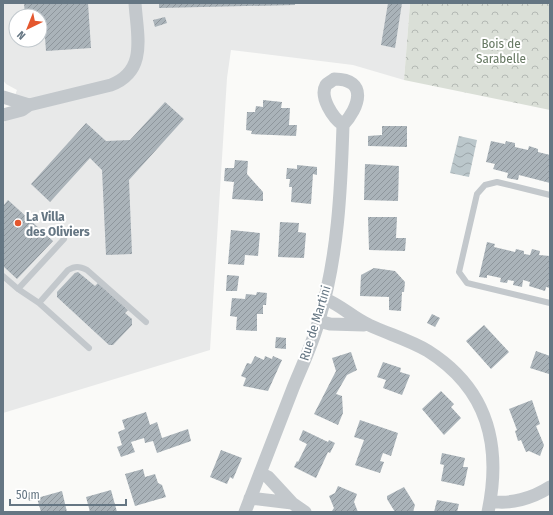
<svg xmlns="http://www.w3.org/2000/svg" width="553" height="515" viewBox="0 0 553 515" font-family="'Fira Sans Condensed',sans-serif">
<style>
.built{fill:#e8e9e9;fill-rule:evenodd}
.forest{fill:url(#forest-crowns)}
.water{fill:url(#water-waves)}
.building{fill:url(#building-hatch)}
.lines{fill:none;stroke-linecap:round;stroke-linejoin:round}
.lane{stroke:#c3c8cc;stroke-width:6}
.street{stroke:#c3c8cc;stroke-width:13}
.poi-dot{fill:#e4572e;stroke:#fff;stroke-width:1.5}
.labels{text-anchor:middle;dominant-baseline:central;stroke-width:4;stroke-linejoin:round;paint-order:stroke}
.park-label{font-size:13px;fill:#687a64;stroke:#fff}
.poi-label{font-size:13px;font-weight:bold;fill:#657683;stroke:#fff;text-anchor:start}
.street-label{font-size:13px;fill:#657683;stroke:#fff}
</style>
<defs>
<pattern id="forest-crowns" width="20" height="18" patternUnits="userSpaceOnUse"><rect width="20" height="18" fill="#dadfd7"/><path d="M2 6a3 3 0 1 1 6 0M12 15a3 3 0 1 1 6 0" fill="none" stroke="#b4b9b4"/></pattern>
<pattern id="water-waves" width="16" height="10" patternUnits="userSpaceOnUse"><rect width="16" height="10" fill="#bbc7cb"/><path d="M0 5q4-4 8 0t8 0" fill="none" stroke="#9ca6aa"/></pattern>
<pattern id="building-hatch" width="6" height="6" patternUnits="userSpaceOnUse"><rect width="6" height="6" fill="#aab3b9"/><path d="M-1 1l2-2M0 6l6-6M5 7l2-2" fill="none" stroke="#8e969c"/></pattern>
</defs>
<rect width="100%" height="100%" fill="#fafaf8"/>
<path class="built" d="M3,3H410L404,80L353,65L231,50L227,78L210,350L3,413V126L17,90L6,84L3,80ZM16,16H40V40H16Z"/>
<path class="forest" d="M410,3H550V110L404,80Z"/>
<path class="water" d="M459,136L477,140L469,177L450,173Z"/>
<path class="building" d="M24,3H88L91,48L46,51L44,23H40V16H25Z
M159,3H295V5L159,8Z
M388,3H402L395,48L381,45Z
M165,17L167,23L155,27L153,20Z
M263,100L282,102L281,108H290L289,125H297L296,136L251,134L252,131L246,130L247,112H255L256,106L263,107Z
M165,102L184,119L129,180L132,254L106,255L102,170L90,158L50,202L31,184L86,123L106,141L130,140Z
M382,126H407V147L368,146V136L382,135Z
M491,141L505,144L506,141L515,143V147L528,150L529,146L538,149V152L550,155V183L519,175L518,180L507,178L508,173L493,169L495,164L486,162Z
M235,160L248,161L247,174L263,192V201L232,199L234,182L224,181L225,168H234Z
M365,164L399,166L398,201L364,200Z
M297,165L317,167V175L313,174L311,204L291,202L292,187H289L290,179H286L287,168L297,169Z
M8,200L53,241L17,279L3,266V206Z
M368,217H397L396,238H406L405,251L369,250Z
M280,222L299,223L298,232L306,233L304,258L278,257Z
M231,230L260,233L258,256L245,255L244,265L228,264Z
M487,242L495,244L494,247L515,252L516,249L524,251V254L530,255L532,249L540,251L539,255L550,256V288L546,287L545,291L529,286L530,282L523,280L522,287L513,285L514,281L508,280L507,283L500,282L501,278L487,275V278L479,277Z
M374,268L395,271L405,282L404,292H402L401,311L389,310V297L360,296L361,275Z
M78,272L95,286L98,283L128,310L125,313L132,319V325L113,345H109L57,297V292L75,273Z
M227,275L239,276L237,291H226Z
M257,292L267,293L266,305H263V314H257V331L236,330L237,317L230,316L232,298L245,299L246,294L256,295Z
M432,314L440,318L435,327L427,323Z
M484,325L509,352L491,369L466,341Z
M276,337L286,338V349L275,348Z
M536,351L550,356L549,374L530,368Z
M351,352L357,370L347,375L336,394L342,396L343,413L338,425L314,414L336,371L332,358Z
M255,356L264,360L265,356L272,359L273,356L282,360L268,391L243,386L246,378L241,376L247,363L251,364Z
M383,362L401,368L400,372L410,375L402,395L383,388L386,380L377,377Z
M441,391L454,404L451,407L461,418L444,435L422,409Z
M532,400L540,424L536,426L544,445L540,456L529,451L526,452L521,440L518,441L515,431L517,430L509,409Z
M146,412L150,425L157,422L162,438L188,429L191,441L157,453L153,441L145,443L144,438L131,442L135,452L121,457L117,447L122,445L118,432L125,429L122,420Z
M360,420L398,433L391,456L383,453L380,461L384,462L380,473L355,465L364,440L354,437Z
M303,430L328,442L329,440L335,443L330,453L328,452L316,478L294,467L297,461L298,462L307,444L299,440Z
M221,450L242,458L233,479L230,477L227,484L210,477Z
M442,453L465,458L463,467H468L464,486L441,481L444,465L440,464Z
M143,469L145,477L155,474L158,483L162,485L166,497L135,506L125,474Z
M338,486L357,494L354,502L358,512L332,511L334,508L329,496L335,493Z
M404,487L415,505L413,512H395L387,499V496Z
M111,490L117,512H90L86,497Z
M34,491L36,499L29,501L27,493Z
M62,491L67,512H41L37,498Z
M437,500L459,504L457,512H434Z"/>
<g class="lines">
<path class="lane" d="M550,195L497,182L485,185L477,194L459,272L467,283L550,303
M3,276L18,289L39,303L89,348
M18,289L64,239
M39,303L68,270C75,266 79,266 87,270L146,322"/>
<path class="street" d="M334,79C369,79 359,108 343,125C333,118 319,97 326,85C328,83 332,81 334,79Z
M3,97L29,105
M3,115L22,110L29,105L111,85C148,71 137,35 135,3
M325,299C341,305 353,318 369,325C388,334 410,340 428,351C488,389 502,445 488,512
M319,321L330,324L364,325
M260,473L268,477L292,503L305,512
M250,498L292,503
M490,501C510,505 533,498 550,487
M245,512C261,470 277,429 293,388C302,366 313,343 319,320C338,257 341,190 343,125"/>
</g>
<circle class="poi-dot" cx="18" cy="223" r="4"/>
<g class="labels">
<g class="park-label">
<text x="501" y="43">Bois de<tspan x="501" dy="15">Sarabelle</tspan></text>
</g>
<g class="poi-label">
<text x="26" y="216">La Villa<tspan x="26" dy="15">des Oliviers</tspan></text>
</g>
<g class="street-label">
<text transform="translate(315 323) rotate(-73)">Rue de Martini</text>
</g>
</g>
<rect width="553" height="515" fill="none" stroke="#657683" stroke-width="8"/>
<g transform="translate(28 28) rotate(223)"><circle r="19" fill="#ffffff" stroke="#c1c8cd"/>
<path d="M0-3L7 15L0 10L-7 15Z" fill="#e4572e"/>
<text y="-6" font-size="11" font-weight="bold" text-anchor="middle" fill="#657683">N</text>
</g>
<path d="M10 499v6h116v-6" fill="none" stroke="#657683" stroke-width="2"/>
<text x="16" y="499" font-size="12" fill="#657683" stroke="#ffffff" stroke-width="3" paint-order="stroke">50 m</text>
</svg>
